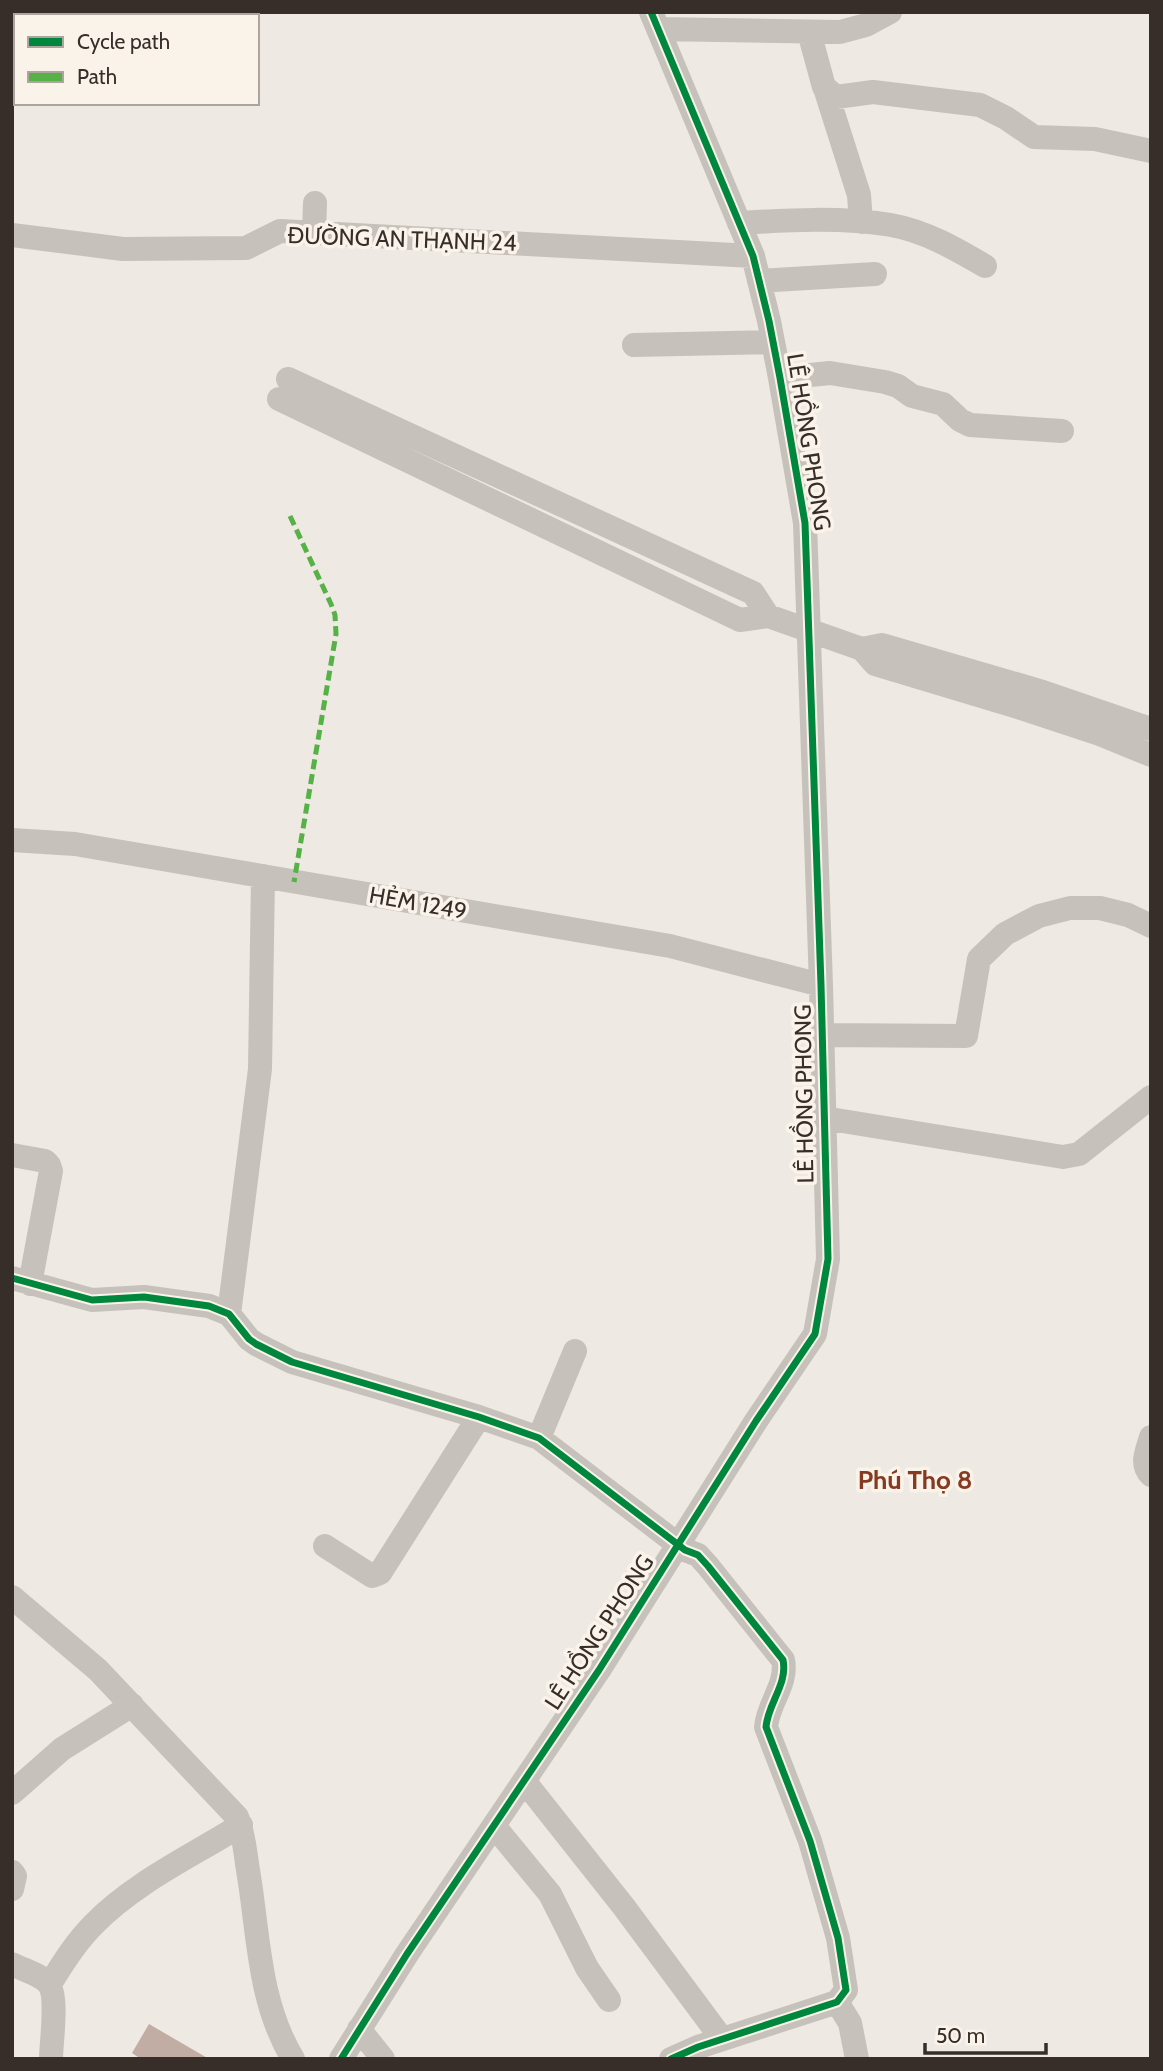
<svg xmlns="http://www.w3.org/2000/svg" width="1163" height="2071" viewBox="0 0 1163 2071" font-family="Cabin,sans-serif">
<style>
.building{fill:#c1ada4}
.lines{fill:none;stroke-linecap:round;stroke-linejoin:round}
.minor{stroke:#c7c1bb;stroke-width:24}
.quiet{stroke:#56b246;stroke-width:5;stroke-dasharray:10 5;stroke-linecap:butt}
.cycleway-casing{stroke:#faf3ea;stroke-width:11}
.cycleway{stroke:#00873e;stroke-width:7}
.labels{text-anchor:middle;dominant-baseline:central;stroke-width:7;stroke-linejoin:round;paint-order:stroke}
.street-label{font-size:23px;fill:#382e29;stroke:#faf3ea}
.quarter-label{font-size:26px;font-weight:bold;fill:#873a22;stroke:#faf3ea}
</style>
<rect width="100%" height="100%" fill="#eee9e3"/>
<path class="building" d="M149,2024L209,2059H141L132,2053Z"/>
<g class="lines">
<path class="minor" d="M658,29L840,32L866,25L890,12
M809,32L824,87L836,97L873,92L980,105L1006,118L1034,137L1095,139L1151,151
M825,88L859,195L861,222
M739,223C789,220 841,217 891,225C925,231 956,249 985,266
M314,233L315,203
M12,235L123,249L246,248L280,231L753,256
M759,281L875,274
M634,345L773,342
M780,378L830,373L885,382L898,386L912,396L943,404L960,420L970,425L1062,431
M288,379L753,593L768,616
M279,399L740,620L768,616L862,649
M1151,729L1043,692L882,645L862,649L875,664L1018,707L1097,733L1151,755
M12,840L75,844L670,946L821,985
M821,1035L966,1036L979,959L1005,934L1039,916L1070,908H1100L1128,915L1151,926
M824,1118L1063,1157L1079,1154L1151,1097
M12,1155L45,1161L49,1165L51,1171L30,1284
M12,1278L92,1300L144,1297L209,1306L229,1314L249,1339L256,1344L292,1362L479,1417L539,1438L685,1550L698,1555L708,1566L783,1660C788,1684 768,1703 766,1727L810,1841L838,1938L846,1990L837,2002L698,2047L671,2059
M229,1314L260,1069L263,876
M1151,1437C1147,1451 1140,1464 1151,1475
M539,1438L575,1351
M325,1546L372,1576L380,1573L479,1417
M12,1597L98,1670L237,1817C244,1833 245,1852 248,1870C259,1935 258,2001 293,2059
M525,1782L624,1907L722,2039
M12,1793L62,1749L132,1705
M495,1827L550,1894L587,1968L609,2000
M12,1872L15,1876L12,1889
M12,1964C23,1970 39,1974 47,1982C59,1993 51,2042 51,2059
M50,1984C63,1963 76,1942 94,1924C135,1882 192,1856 241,1825
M837,2002L850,2023L857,2059
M359,2029L383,2059
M341,2059L407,1954L599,1670L756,1421L815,1334L828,1259L821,985L805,523L780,378L769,321L753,256L651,12"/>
<path class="quiet" d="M290,516L331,604L335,615L336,634L294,882"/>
<defs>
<path id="cycleway" d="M12,1278L92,1300L144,1297L209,1306L229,1314L249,1339L256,1344L292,1362L479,1417L539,1438L685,1550L698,1555L708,1566L783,1660C788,1684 768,1703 766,1727L810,1841L838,1938L846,1990L837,2002L698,2047L671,2059
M341,2059L407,1954L599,1670L756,1421L815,1334L828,1259L821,985L805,523L780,378L769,321L753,256L651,12"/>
</defs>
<use href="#cycleway" class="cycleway-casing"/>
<use href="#cycleway" class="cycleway"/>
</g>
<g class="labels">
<g class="street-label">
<text transform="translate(402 239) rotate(2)">ĐƯỜNG AN THẠNH 24</text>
<text transform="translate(809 442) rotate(81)">LÊ HỒNG PHONG</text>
<text transform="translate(418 903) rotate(10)">HẺM 1249</text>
<text transform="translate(804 1094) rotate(-91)">LÊ HỒNG PHONG</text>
<text transform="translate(599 1632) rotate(-57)">LÊ HỒNG PHONG</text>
</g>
<g class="quarter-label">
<text x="915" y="1480">Phú Thọ 8</text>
</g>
</g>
<rect width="1163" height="2071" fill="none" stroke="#382e29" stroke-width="28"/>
<rect x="14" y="14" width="245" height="91" fill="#faf3ea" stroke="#aca49d" stroke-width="2"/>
<rect x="28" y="37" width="35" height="10" fill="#00873e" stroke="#aca49d" stroke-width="2"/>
<text x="77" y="49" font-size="21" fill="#382e29">Cycle path</text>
<rect x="28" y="72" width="35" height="10" fill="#56b246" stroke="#aca49d" stroke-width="2"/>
<text x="77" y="84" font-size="21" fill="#382e29">Path</text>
<path d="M925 2043v10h121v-10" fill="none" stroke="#382e29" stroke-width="3.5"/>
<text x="936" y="2043" font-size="21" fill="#382e29" stroke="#faf3ea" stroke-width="5" paint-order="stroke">50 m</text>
</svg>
